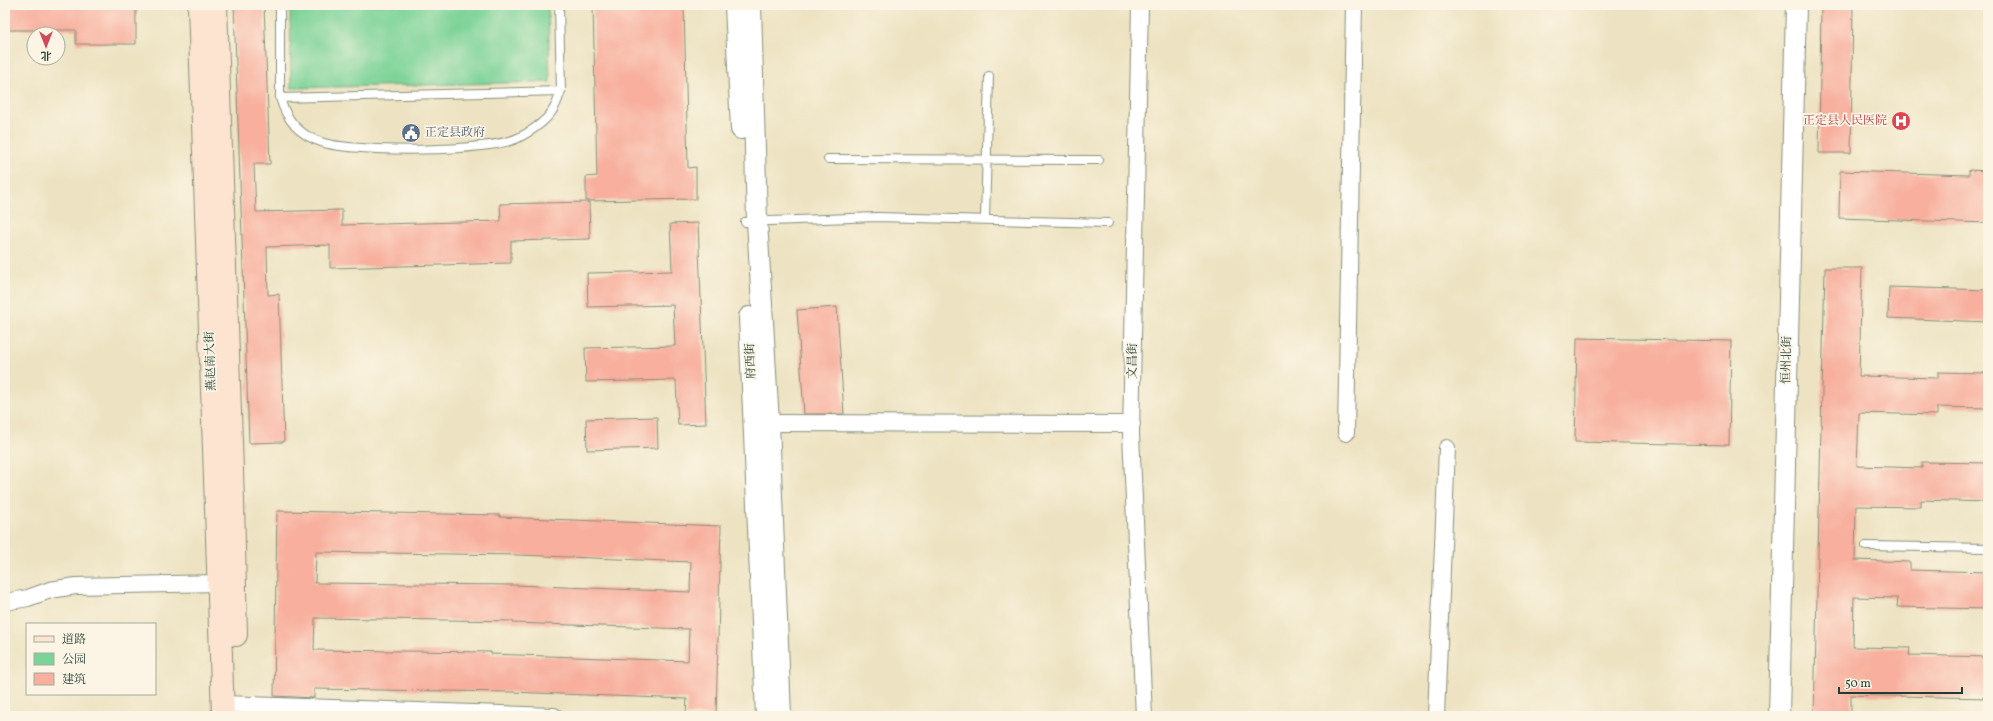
<svg xmlns="http://www.w3.org/2000/svg" width="1993" height="721" viewBox="0 0 1993 721" font-family="Vollkorn,'Noto Serif SC',serif">
<style>
.green{fill:#7cd398;stroke:#4e8866}
.building{fill:#f8af9d;fill-rule:evenodd}
.lines{fill:none;stroke-linecap:round;stroke-linejoin:round}
.service-casing{stroke:#86907b;stroke-width:10}
.minor-casing{stroke:#86907b;stroke-width:18}
.tertiary-casing{stroke:#86907b;stroke-width:22}
.secondary-casing{stroke:#86907b;stroke-width:24}
.service{stroke:#fff;stroke-width:8}
.minor{stroke:#fff;stroke-width:16}
.tertiary{stroke:#fff;stroke-width:20}
.secondary{stroke:#fde4d1;stroke-width:22}
.labels{text-anchor:middle;dominant-baseline:central;stroke-width:3.5;stroke-linejoin:round;paint-order:stroke}
.health-label{font-size:12px;fill:#be3a42;stroke:#fcf5e5;text-anchor:end}
.service-label{font-size:12px;fill:#4e5e75;stroke:#fcf5e5;text-anchor:start}
.street-label{font-size:12px;fill:#1f3d34;stroke:#fcf5e5}
</style>
<rect width="100%" height="100%" fill="#fcf5e5"/>
<filter id="ink" filterUnits="userSpaceOnUse"><feTurbulence type="fractalNoise" baseFrequency=".025" numOctaves="2"/><feDisplacementMap in="SourceGraphic" scale="8" xChannelSelector="R" yChannelSelector="G"/><feConvolveMatrix kernelMatrix="1 2 1 2 8 2 1 2 1" color-interpolation-filters="sRGB"/></filter>
<filter id="wash" filterUnits="userSpaceOnUse"><feTurbulence type="fractalNoise" baseFrequency=".012" numOctaves="4" result="noise"/><feDisplacementMap in="SourceGraphic" scale="16" xChannelSelector="R" yChannelSelector="G"/><feGaussianBlur stdDeviation="0.9" result="paint"/><feColorMatrix in="noise" values="0 0 0 0 0 0 0 0 0 0 0 0 0 0 0 0 0 1.4 0 .05"/><feComposite in="paint" operator="in"/></filter>
<g filter="url(#wash)">
<rect width="100%" height="100%" fill="#ede3c2"/>
<path class="green" d="M290,5H548L550,82L291,88Z"/>
<g id="blocks">
<path class="building" d="M5,5H136V44H76V30H5Z
M234,5H264L270,164H254L256,212L342,210V225L501,221L500,204L589,202L590,239L511,241V263L330,268V245L267,247L268,295L279,294L284,442L249,443Z
M593,5H684L688,168L696,167V199L586,201V177L597,176Z
M1821,5H1853L1851,153H1819Z
M1969,170L1988,171V223L1839,218L1840,171L1969,175Z
M698,223L706,424L678,425L676,380L586,382L585,348L675,346L673,305L588,307L587,273L672,271L670,224Z
M1825,268H1862L1859,376L1938,378V372L1988,373V408L1937,407V415L1859,413L1857,466L1922,468V462L1988,463V502L1921,500V507L1856,506L1855,560L1910,562V570L1988,572V609L1897,607L1898,598L1854,597L1853,647L1910,648L1909,655L1988,657V698L1851,695V716H1814Z
M1889,287L1988,290V322L1888,318Z
M837,307L844,414H804L797,310Z
M1577,338L1731,341L1729,445L1575,442Z
M657,417L658,448L587,450L586,419Z
M277,511L500,515V517L721,526L716,715L686,714L687,699L511,692L314,689V698L274,696ZM316,552L519,555L691,562L690,592L514,585L315,583ZM315,618L513,621V623L689,629L688,661L491,654V652L314,650Z"/>
</g>
</g>
<g filter="url(#ink)">
<use href="#blocks" fill-opacity="0" stroke="#86907b" stroke-width="1"/>
<g class="lines">
<defs>
<path id="service" d="M280,5V98L561,91L559,5
M280,98C286,119 299,135 321,142C352,153 491,153 520,137C531,131 548,120 554,108C557,103 559,97 561,91
M828,159L1099,160
M985,219L989,76
M745,222L877,217L1108,223
M1866,546L1988,548"/>
<path id="minor" d="M1140,5L1131,434L1144,716
M758,423L1132,424
M1346,433L1354,5
M5,602L28,598L50,590L76,586L219,583
M223,704L554,716
M1436,716L1447,448"/>
<path id="tertiary" d="M735,5L741,129
M751,5L757,221L769,423L781,716
M749,317L766,716
M1779,716L1796,5"/>
<path id="secondary" d="M199,5L223,716
M216,5L233,500L236,635"/>
</defs>
<use href="#service" class="service-casing"/>
<use href="#minor" class="minor-casing"/>
<use href="#tertiary" class="tertiary-casing"/>
<use href="#secondary" class="secondary-casing"/>
<use href="#service" class="service"/>
<use href="#minor" class="minor"/>
<use href="#tertiary" class="tertiary"/>
<use href="#secondary" class="secondary"/>
</g>
</g>
<defs>
<symbol id="hospital-disc" viewBox="-11 -11 22 22"><circle r="9.5" fill="#e0444e" stroke="#fcf5e5"/><path d="M-5-5h3v3.5h4V-5h3V5h-3V1.5h-4V5h-3Z" fill="#fff"/></symbol>
<symbol id="civic-disc" viewBox="-11 -11 22 22"><circle r="9.5" fill="#5c6f8a" stroke="#fcf5e5"/><path d="M-.6-6.5H3V-4.5H.6V-3L4-1V1h2V6H-6V1h2V-1L-.6-3ZM-1.2 2.5V6h2.4V2.5Z" fill="#fff"/></symbol>
</defs>
<g fill-rule="evenodd">
<use href="#hospital-disc" x="1890" y="110" width="22" height="22"/>
<use href="#civic-disc" x="400" y="122" width="22" height="22"/>
</g>
<g class="labels">
<g class="health-label">
<text x="1887" y="121">正定县人民医院</text>
</g>
<g class="service-label">
<text x="425" y="133">正定县政府</text>
</g>
<g class="street-label">
<text transform="translate(1787 360) rotate(-89)">恒州北街</text>
<text transform="translate(211 361) rotate(-92)">燕赵南大街</text>
<text transform="translate(751 361) rotate(-92)">府西街</text>
<text transform="translate(1133 361) rotate(-89)">文昌街</text>
</g>
</g>
<rect width="1993" height="721" fill="none" stroke="#fcf5e5" stroke-width="20"/>
<rect x="26" y="623" width="130" height="72" fill="#fcf5e5" stroke="#a4ab9e"/>
<rect x="34" y="636" width="20" height="6" fill="#fde4d1" stroke="#a4ab9e"/>
<text x="62" y="643" font-size="12" fill="#1f3d34">道路</text>
<rect x="34" y="653" width="20" height="12" fill="#7cd398" stroke="#a4ab9e"/>
<text x="62" y="663" font-size="12" fill="#1f3d34">公园</text>
<rect x="34" y="673" width="20" height="12" fill="#f8af9d" stroke="#a4ab9e"/>
<text x="62" y="683" font-size="12" fill="#1f3d34">建筑</text>
<g transform="translate(46 46) rotate(180)"><circle r="19" fill="#fcf5e5" stroke="#a4ab9e"/>
<path d="M0-3L7 15L0 10L-7 15Z" fill="#d1495b"/>
<text y="-6" font-size="11" font-weight="bold" text-anchor="middle" fill="#1f3d34">北</text>
</g>
<path d="M1839 687v6h123v-6" fill="none" stroke="#1f3d34" stroke-width="2"/>
<text x="1845" y="687" font-size="12" fill="#1f3d34" stroke="#fcf5e5" stroke-width="3" paint-order="stroke">50 m</text>
</svg>
